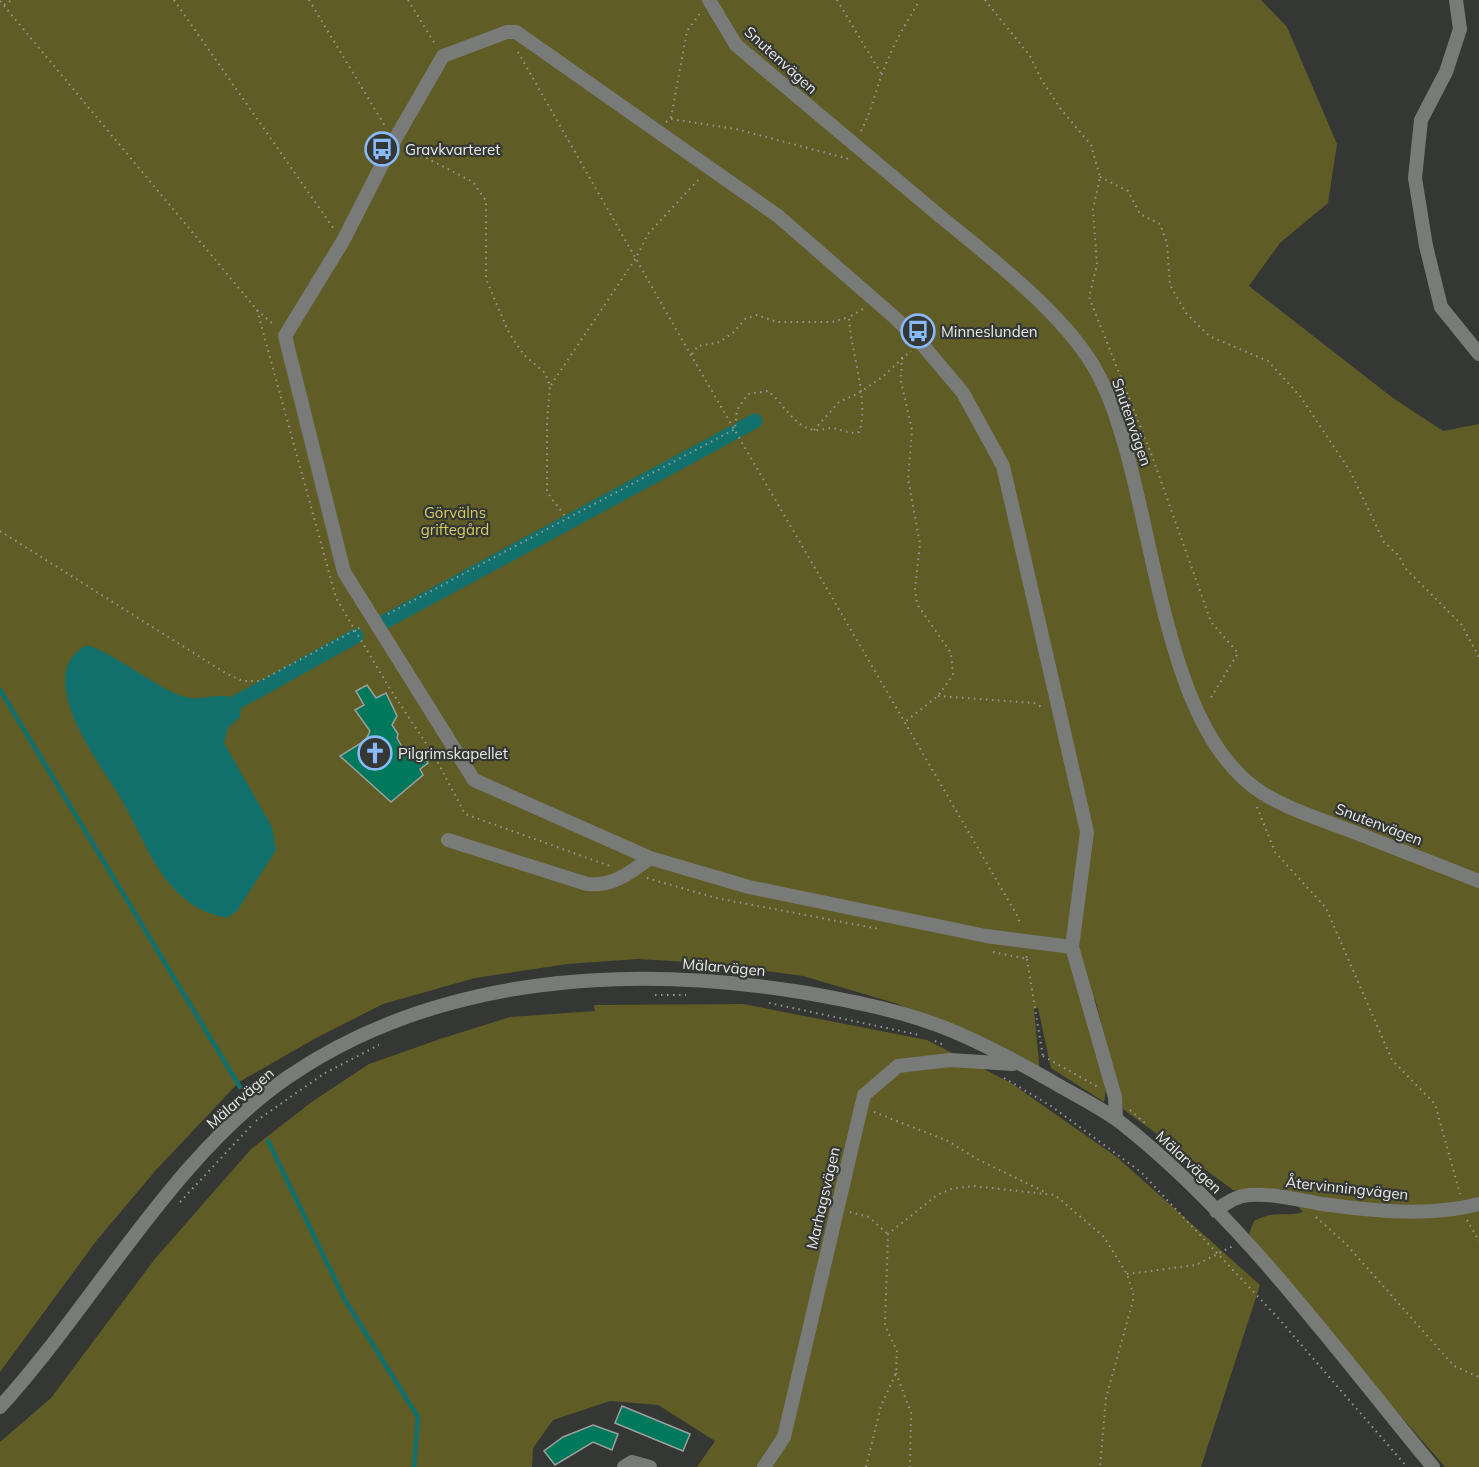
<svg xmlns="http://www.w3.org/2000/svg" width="1479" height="1467" viewBox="0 0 1479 1467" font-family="Mulish,sans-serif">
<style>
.green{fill:#605c25}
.water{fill:#12716d}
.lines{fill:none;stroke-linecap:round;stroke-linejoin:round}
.stream{stroke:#12716d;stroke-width:4.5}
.canal{stroke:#12716d;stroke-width:15}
.building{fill:#00785c;stroke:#9ba09e;stroke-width:1.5}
.path{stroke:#979997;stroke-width:2;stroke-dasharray:1.5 4.5;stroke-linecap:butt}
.minor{stroke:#787b78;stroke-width:14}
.labels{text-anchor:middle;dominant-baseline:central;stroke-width:4.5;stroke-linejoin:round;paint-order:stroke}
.street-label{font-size:15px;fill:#e9ebe9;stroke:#343734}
.poi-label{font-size:15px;fill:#e9ebe9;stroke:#343734;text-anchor:start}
.park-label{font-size:15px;fill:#d5cd60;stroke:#343734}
</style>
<rect width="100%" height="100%" fill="#343734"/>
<path class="green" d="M0,0H1261L1287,27L1337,144L1328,203L1280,243L1249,286L1393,398L1443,431L1479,424V1467H1445L1319,1322L1249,1234L1254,1221C1277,1209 1282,1218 1303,1212L1283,1189L1250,1195L1233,1190L1123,1109L1095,999L1085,1000L1106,1088L1104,1102L1051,1068L1038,1008L1034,1009L1040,1073L898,1004L803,976L704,963L638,959L567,964L475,978L383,1004L316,1038L239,1082L156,1170L97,1240L0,1372Z
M743,1004L927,1040L1011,1083L1118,1158L1260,1285L1201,1467H697L715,1441L658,1405L610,1401L553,1420L533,1448L532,1467H0V1442L51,1398L154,1260L251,1149L313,1101L369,1064L440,1039L510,1017L595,1011L594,1005Z"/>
<path class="water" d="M87,645C119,655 163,694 190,698C210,701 229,686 241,708L240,717L228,728L224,743L272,827L276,850L237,911L227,918C207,914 190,906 176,891C151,865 138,827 120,797C100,764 30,674 87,645Z"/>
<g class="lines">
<path class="stream" d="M0,690L240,1087
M268,1141L345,1300L418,1417L414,1467"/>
<path class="canal" d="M740,429L755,421
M384,622L733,433
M237,702L356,636"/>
</g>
<path class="building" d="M367,685L376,698L386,693L397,716L392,725L398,734L397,738L407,756L420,750L428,763L420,769L423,775L391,802L340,756L366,740L370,731L355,710L364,705L356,691Z
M622,1406L690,1434L683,1451L615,1423Z
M593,1425L618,1434L612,1450L593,1442L555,1465L544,1451L563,1437Z"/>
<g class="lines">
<path class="path" d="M174,0L334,229
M309,0L385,126
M408,0L435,44
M837,0L882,75
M985,0L1030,56L1041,79L1060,108L1091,145L1100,177L1093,209L1097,265L1089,297L1152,456L1211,622L1238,653L1209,701
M0,1L257,310L275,326
M4,5L12,0
M518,52L677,331L1018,917L1020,925
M671,118L687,31L701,12
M666,122L671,119L736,129L849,159
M861,131C871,112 875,93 882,74C892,47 905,24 920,0
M405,147L473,182L486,201V279L509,333L524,355L545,373L550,386L547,422V492L567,519
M1100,177L1128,191L1140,214L1160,224L1167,243L1170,285L1186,313L1209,336L1268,361L1300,396L1350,471L1384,542L1399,556L1405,568L1461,624L1479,657
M257,310L336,598L390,689L435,757L465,814L610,866
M692,354L698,346L720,342L734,332L745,319L757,315L777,322H832L849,317
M902,357L901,381L912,430L908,479L920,544L915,589L917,604L951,653L953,675L938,696L906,721
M551,385L636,258L648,234L699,179
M814,430L839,402L859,393L881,378L911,351
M0,531L227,674L243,681H260L361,627
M388,614L735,429L737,410L748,394L768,391C783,403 794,426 813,430C819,431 826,428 832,428C842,429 849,435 859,432C870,403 850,349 849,317L863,309
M938,696L1034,703L1044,708
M1257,807L1275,852L1326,908L1392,1060L1435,1104L1460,1194
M647,878L716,898L879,929
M993,952L1027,959L1026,954
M1027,959L1043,1057
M655,995H686
M769,1003L919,1035
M935,1041L946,1046
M1043,1056L1098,1087
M1004,1078L1051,1106L1141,1172L1279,1319L1407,1467
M1130,1110L1146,1124
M874,1112L948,1141L977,1159L1045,1192
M256,1121L325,1073L379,1045
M1188,1161L1218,1191
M180,1202L252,1125
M850,1212L869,1217L888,1234
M1316,1217L1346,1244L1454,1366L1479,1377
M1467,1220L1479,1241
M1127,1274L1196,1265L1233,1246
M896,1373L911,1413L910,1467
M866,1467L881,1406L896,1373L897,1351L885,1326L888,1234L937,1195L951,1189L973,1186L1055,1195L1104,1237L1127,1274L1134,1297L1106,1398L1100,1467"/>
<path class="minor" d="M709,0L736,45C804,102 872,159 941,217C992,259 1069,317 1099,376C1157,488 1153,727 1264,794C1289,809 1319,819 1346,829C1390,846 1435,864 1479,881
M1456,0L1460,29L1446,72L1421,120L1415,178L1426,246L1441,307L1479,354
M448,840L587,884C613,887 631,872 650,858
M1072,947L986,936L749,887L650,858L474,780L344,572L285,336L343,241L394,141L443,56L507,32H516L778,216L893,316L921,343L963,393L1003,466L1087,832L1072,947L1115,1097L1116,1119
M1216,1211C1225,1203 1237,1196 1249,1195C1273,1193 1298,1200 1322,1204C1374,1211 1428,1217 1479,1204
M0,1407C95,1303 172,1157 288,1077C439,974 632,964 807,993C857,1002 908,1012 955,1032C990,1047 1025,1066 1058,1085C1079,1097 1101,1108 1120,1122C1240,1216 1336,1350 1433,1467
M624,1467L632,1462L650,1467
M764,1467L784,1437L864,1095L898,1066L950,1060L1013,1064"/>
</g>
<defs>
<symbol id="bus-ring" viewBox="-11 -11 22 22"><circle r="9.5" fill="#343734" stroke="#89bafc" stroke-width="1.5"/><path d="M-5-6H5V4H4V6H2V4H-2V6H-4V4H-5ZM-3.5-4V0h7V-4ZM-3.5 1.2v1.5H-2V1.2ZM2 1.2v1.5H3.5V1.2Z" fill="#89bafc"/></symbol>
<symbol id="church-ring" viewBox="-11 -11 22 22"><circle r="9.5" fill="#343734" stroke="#89bafc" stroke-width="1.5"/><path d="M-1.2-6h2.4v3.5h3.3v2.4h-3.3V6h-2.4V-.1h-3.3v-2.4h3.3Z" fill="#89bafc"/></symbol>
</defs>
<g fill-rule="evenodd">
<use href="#bus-ring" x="363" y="130" width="38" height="38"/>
<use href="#bus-ring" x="899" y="312" width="38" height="38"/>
<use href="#church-ring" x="356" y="734" width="38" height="38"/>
</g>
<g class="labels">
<g class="street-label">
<text transform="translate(781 60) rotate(42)">Snutenvägen</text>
<text transform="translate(1132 422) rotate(71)">Snutenvägen</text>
<text transform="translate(1379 824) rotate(21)">Snutenvägen</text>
<text transform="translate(724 967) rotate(5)">Mälarvägen</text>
<text transform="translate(240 1098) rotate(-41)">Mälarvägen</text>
<text transform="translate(1189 1162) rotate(43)">Mälarvägen</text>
<text transform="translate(1347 1188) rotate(6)">Återvinningvägen</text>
<text transform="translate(823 1198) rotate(-77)">Marhagsvägen</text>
</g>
<g class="poi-label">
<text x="405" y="149">Gravkvarteret</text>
<text x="941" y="331">Minneslunden</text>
<text x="398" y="753">Pilgrimskapellet</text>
</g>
<g class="park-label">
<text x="455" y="512">Görvälns<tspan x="455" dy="17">griftegård</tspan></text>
</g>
</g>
</svg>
